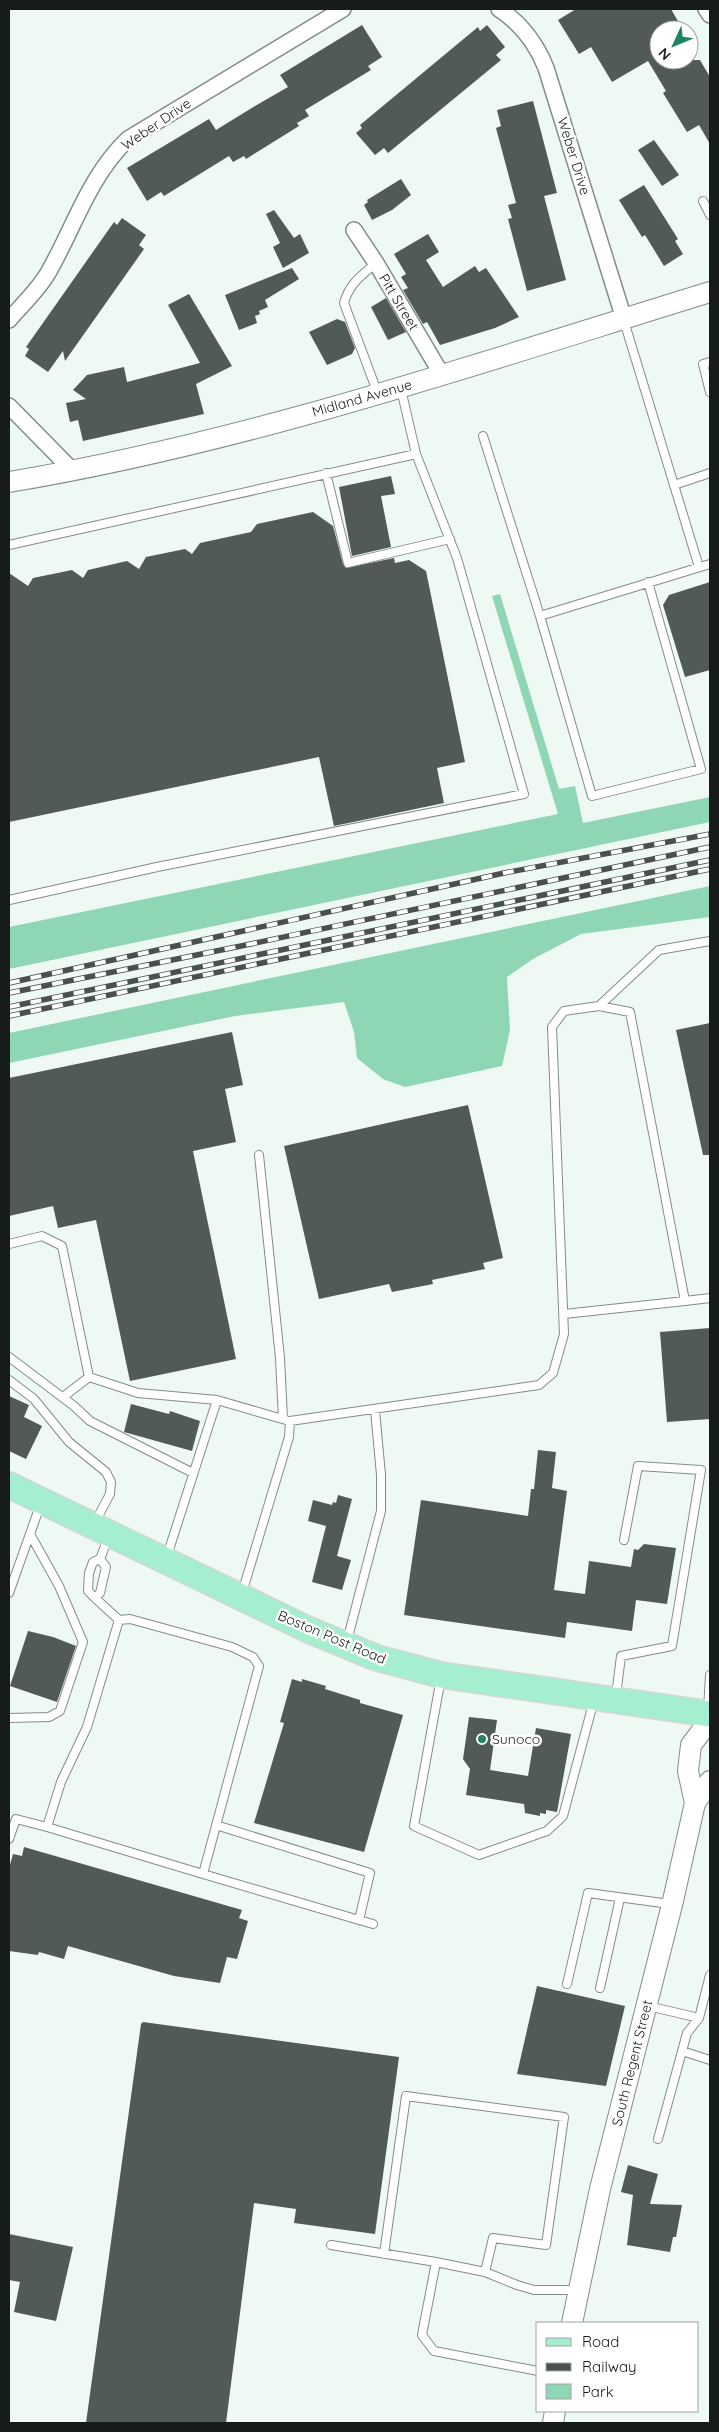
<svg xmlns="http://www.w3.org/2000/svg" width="719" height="2432" viewBox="0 0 719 2432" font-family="Quicksand,sans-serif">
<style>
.green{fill:#8fd6b4}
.building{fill:#515a56}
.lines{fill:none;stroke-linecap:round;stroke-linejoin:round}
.service-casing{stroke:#838d88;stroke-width:10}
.minor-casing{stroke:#838d88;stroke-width:18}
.tertiary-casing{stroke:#838d88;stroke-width:22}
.primary-casing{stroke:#d5d6d6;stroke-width:28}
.service{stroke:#fff;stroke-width:8}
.minor{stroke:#fff;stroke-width:15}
.tertiary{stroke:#fff;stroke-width:20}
.primary{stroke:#a6eed0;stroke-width:25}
.rail-casing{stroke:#4a504d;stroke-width:5.5}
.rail{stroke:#fff;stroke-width:4;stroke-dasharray:11;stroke-linecap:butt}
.poi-dot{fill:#1e845f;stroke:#fff;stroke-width:2}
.labels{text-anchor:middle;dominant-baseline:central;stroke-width:5;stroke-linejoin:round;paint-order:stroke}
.street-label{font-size:14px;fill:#171b19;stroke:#fff}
.poi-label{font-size:14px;fill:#171b19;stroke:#fff;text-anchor:start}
</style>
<rect width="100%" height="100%" fill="#eef9f3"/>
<path class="green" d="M500,594L559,789L575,786L583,823L710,797V822L9,969V927L558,814L492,596Z
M710,886V917L581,934L533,959L507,977L510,1030L502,1066L405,1087L383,1079L357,1058L354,1032L344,1002L235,1016L9,1063V1033Z"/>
<path class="building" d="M576,9H671L683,30H659V60H700L710,77V144L699,125L687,132L663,93L666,91L648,61L612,82L591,47L579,54L558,20Z
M362,25L382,57L368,66L371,70L305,110L309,116L297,123L299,126L246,159L244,156L233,162L229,156L164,196L161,192L147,201L127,168L209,119L216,130L255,106L288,87L280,75Z
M487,25L505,47L496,55L501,60L388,153L384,148L375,155L356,133L362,128L360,125L478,27L480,31Z
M533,101L557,193L544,196L566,280L527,291L508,219L512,218L508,205L516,203L496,128L501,126L497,110Z
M654,140L679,175L662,186L638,150Z
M401,179L411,195L392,210L372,220L364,205L368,202L367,200Z
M644,185L678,239L675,241L683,254L664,266L645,235L642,237L619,200Z
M274,210L294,238L300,234L309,253L283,268L273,247L280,243L266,214Z
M122,218L146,235L139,245L144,249L65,361L63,351L48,372L25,356L29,349L26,347L114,222L117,225Z
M428,234L439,252L426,260L443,287L475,266L479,272L486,268L519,317L495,328L440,345L427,322L423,324L403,290L408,288L401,277L406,274L394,254Z
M292,268L299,279L265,300L268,307L259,311L260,314L255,316L257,323L239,330L225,295Z
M189,294L232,366L196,384L204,414L83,441L78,420L70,422L66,403L86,399L73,390L87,375L124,367L127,382L200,363L168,305Z
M386,298L406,332L388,340L371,307Z
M337,319L345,322L355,348L352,354L327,365L309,332Z
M391,476L395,494L381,496L391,547L352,556L339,487Z
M313,512L333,526L343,564L346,568L394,558L395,563L409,560L426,571L465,762L437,768L444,803L334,826L319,757L9,822V573L28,586L33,578L72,570L83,578L88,570L127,561L139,569L146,557L185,549L192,554L200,543L251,532L257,524Z
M710,582V670L685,677L663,605L669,595Z
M710,1023V1155H703L676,1030Z
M232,1032L243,1085L225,1089L236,1142L193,1151L236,1359L130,1381L96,1220L58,1228L53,1206L9,1216V1078Z
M468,1105L503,1258L483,1263L485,1269L432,1280L433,1284L392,1292L389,1284L319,1299L284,1146Z
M710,1328V1419L667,1422L660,1332Z
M9,1396L29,1405L24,1417L42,1426L26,1459L9,1451Z
M131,1404L169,1414L170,1411L200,1421L192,1451L124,1432Z
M538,1450L556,1452L552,1488L567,1491L554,1590L585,1594L589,1561L631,1567L634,1549L638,1550L644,1544L676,1548L667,1604L636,1600L632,1631L567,1622L565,1638L404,1615L421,1500L528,1516L531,1489H534Z
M338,1495L352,1499L337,1556L351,1560L342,1590L312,1582L326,1526L308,1521L313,1500L332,1505L333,1502L336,1503Z
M28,1631L53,1637L76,1646L57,1702L10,1686Z
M292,1679L302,1682V1679L326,1686L325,1689L360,1700V1703L403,1715L364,1852L254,1823L284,1723L280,1722Z
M469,1717L497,1720L490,1770L528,1776L536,1728L571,1734L557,1812L546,1810V1814L540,1813V1816L525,1813L524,1804L466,1795L470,1769L463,1759Z
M24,1847L242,1910L239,1918L248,1921L237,1959L227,1957L220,1983L174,1976L68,1946L64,1959L39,1952L38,1955L9,1951V1868L13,1854L22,1856Z
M537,1986L625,2006L606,2086L517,2074Z
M143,2022L399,2057L375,2234L294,2223L296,2209L254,2203L226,2423H86L141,2024Z
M628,2165L658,2174L650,2204L682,2205L676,2237H673L670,2252L627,2245L633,2195L621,2192Z
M9,2234L73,2247L56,2321L14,2312L20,2282L9,2280Z"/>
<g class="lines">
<defs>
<path id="service" d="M703,201L710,215
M376,263C362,275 349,284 344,303L378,394
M624,321L699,567
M710,362L703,364L710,392
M483,436L540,616L592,796L701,769L648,582
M326,473L348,563L450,539
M674,485L710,473
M9,545L416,454
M540,616L710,564
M9,900L157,867L524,794L457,558L416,454L401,389
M599,1006L659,950L710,941
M259,1155L280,1358L283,1419
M9,1244L42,1236L62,1246L89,1377
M564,1314L685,1301
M9,1357L74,1406L90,1421L193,1473
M89,1377L138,1393L217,1400L286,1420
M9,1380L34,1399L69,1442L106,1472L111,1482L110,1494L95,1522
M63,1397L89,1377
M167,1556L217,1400
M100,1559L106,1567L100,1593L95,1598L88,1591L89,1573L93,1562Z
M100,1559L109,1536
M9,1593L41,1503
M242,1593L289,1437L290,1421L539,1385L553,1373L564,1334L552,1027L564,1011L599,1006L630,1012L685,1301L710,1298
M95,1598L119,1620L130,1619L232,1647L253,1657L259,1666L203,1874L47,1827L61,1782L87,1727L119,1620
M347,1641L381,1511V1475L375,1410
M441,1678L414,1826L479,1855L547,1831L563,1816L594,1700
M616,1696L621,1656L672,1646L701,1470L638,1466L624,1540
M708,1710L710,1675
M9,1718L49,1717L60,1711L83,1642L59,1586L30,1534
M9,1839L16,1819L47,1827
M203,1874L359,1920L370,1873L216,1825
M359,1920L373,1924
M567,1984L588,1893L670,1904
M600,1988L620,1898
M648,2006L699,2018
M682,2051L710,2060
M658,2139L687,2033L699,2018L710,1975
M331,2245L436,2262
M384,2254L406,2096L564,2117L546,2245L493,2238L485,2272L436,2262L422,2335L434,2351L538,2371
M485,2272L517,2285L534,2290H578"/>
<path id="minor" d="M499,9C522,24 536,43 546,68L624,319
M706,9L710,15
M354,230L376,263L442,375
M9,320C22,305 38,290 48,273C74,228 89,176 128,139L343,9
M9,406L73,471"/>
<path id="tertiary" d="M9,482C248,442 479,363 710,292
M710,1720L691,1745L688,1771L695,1803L710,1781
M572,2323L600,2189L672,1905L695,1803
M553,2423L555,2411"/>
<path id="primary" d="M9,1485L309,1630L377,1658L441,1675L710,1714"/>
</defs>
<use href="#service" class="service-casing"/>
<use href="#minor" class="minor-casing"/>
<use href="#tertiary" class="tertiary-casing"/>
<use href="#primary" class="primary-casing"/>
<use href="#service" class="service"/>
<use href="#minor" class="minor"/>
<use href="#tertiary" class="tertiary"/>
<use href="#primary" class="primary"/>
<defs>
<path id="rail" d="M9,983L504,873L710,834
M9,993L241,946L710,847
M9,1007L710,860
M9,1016L710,869"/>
</defs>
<use href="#rail" class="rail-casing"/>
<use href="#rail" class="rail"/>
</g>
<circle class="poi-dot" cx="482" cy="1739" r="5"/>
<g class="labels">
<g class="street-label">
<text transform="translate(156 124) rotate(-34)">Weber Drive</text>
<text transform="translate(574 156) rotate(73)">Weber Drive</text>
<text transform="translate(399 302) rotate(59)">Pitt Street</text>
<text transform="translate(362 398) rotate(-16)">Midland Avenue</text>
<text transform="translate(332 1637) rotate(23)">Boston Post Road</text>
<text transform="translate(632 2063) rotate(-76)">South Regent Street</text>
</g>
<g class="poi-label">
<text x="492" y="1739">Sunoco</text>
</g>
</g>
<rect width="719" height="2432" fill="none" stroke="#171b19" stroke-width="20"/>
<rect x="536" y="2322" width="162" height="90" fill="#ffffff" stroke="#a2a4a3"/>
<rect x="546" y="2338" width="25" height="8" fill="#a6eed0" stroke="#a2a4a3"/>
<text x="582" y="2347" font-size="15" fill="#171b19">Road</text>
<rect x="546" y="2363" width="25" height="8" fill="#4a504d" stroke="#a2a4a3"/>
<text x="582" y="2372" font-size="15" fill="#171b19">Railway</text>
<rect x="546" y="2384" width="25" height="15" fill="#8fd6b4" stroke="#a2a4a3"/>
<text x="582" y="2397" font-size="15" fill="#171b19">Park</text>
<g transform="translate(674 45) rotate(226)"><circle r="24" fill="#ffffff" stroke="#a2a4a3"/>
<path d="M0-4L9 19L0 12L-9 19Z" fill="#1e845f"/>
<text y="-8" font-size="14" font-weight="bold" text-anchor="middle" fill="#171b19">N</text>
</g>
</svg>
